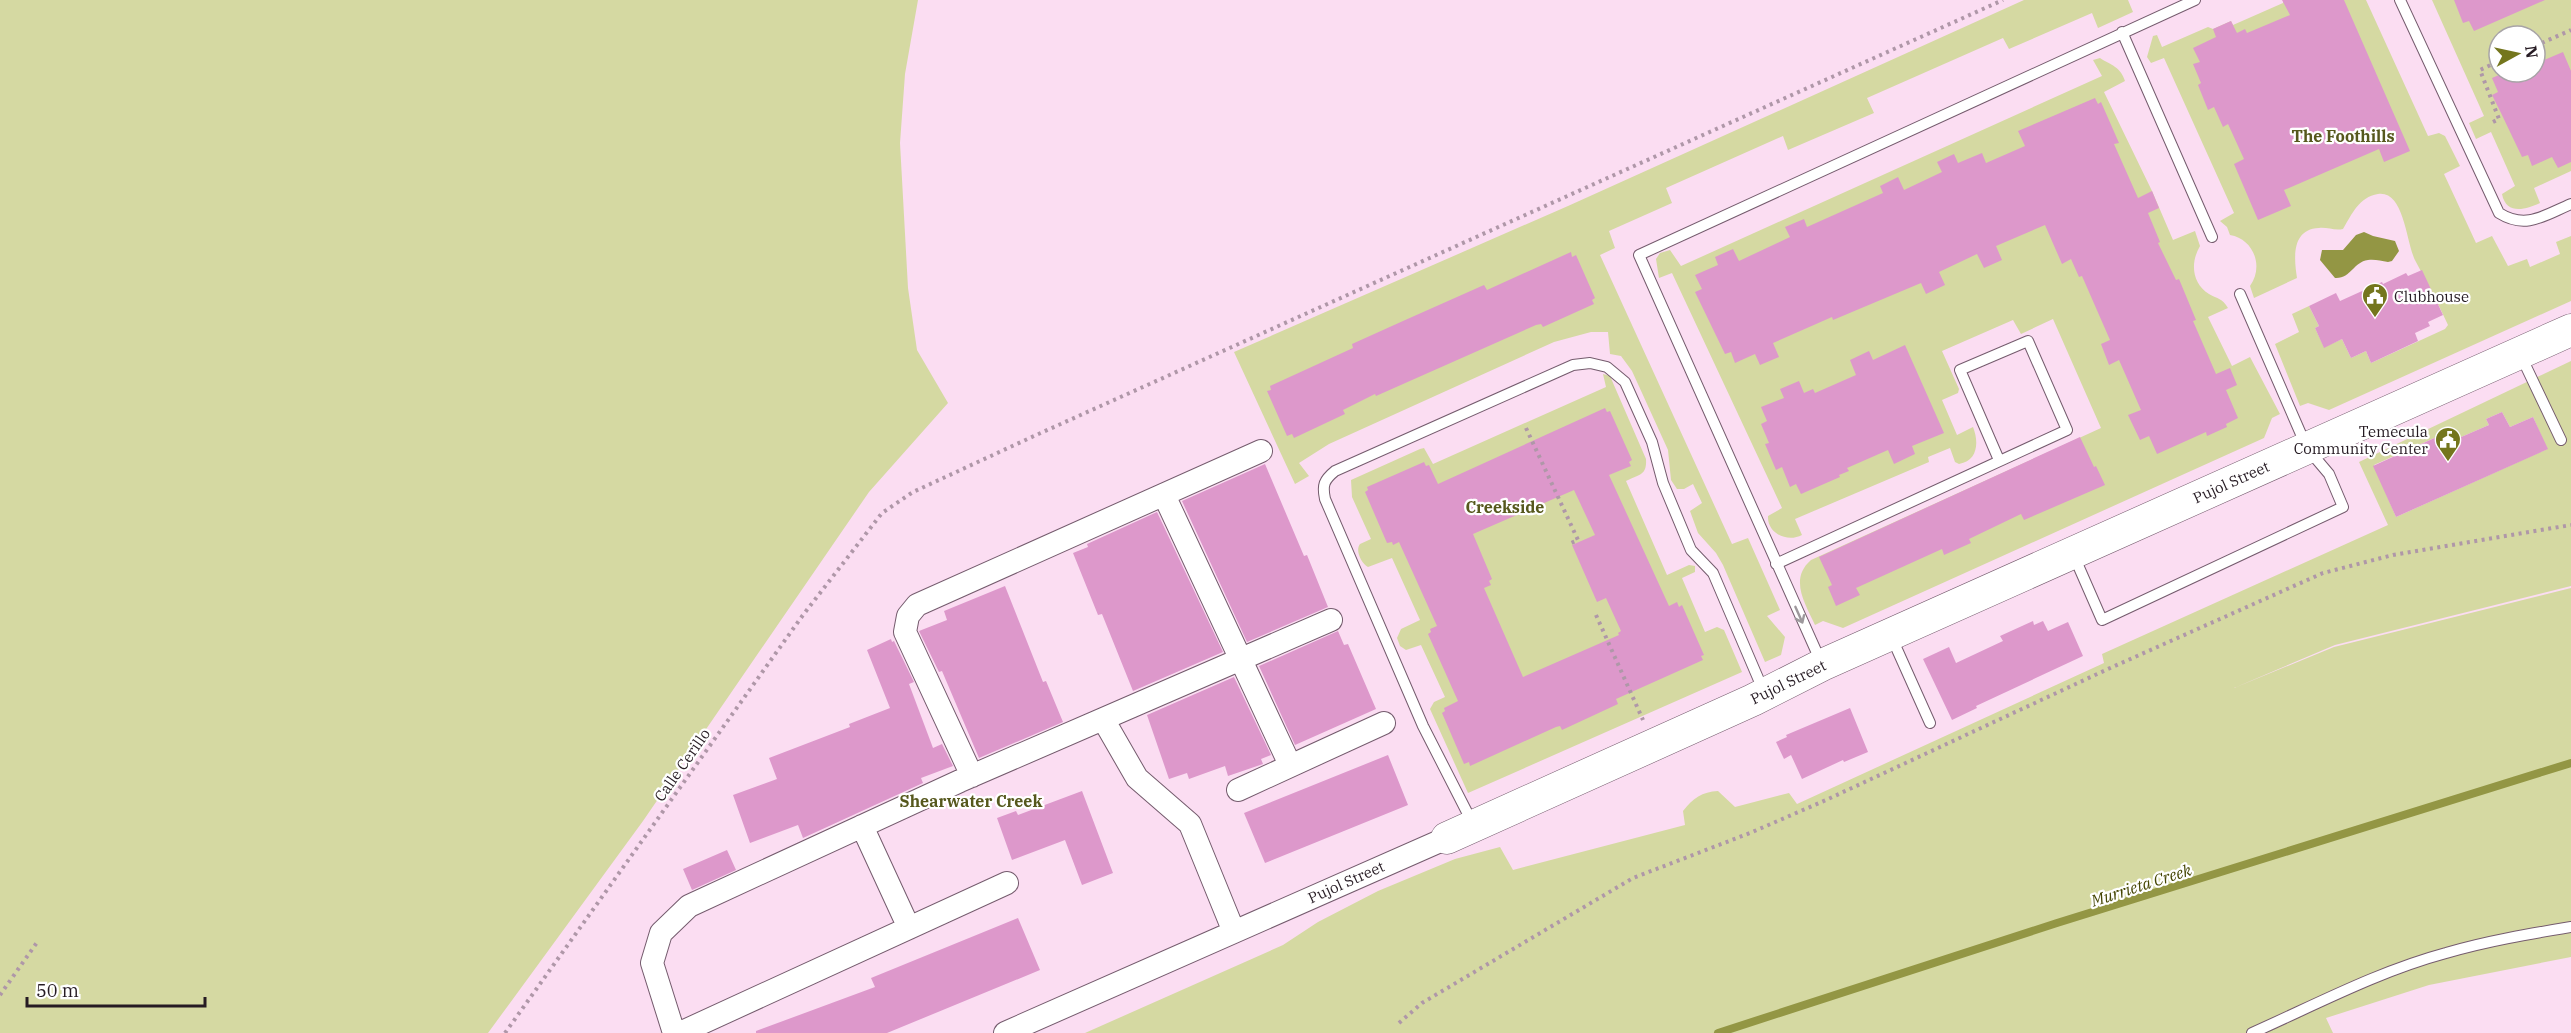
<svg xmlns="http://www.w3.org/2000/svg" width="2571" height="1033" viewBox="0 0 2571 1033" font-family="'IBM Plex Serif',serif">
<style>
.green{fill:#d5d9a2;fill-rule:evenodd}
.water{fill:#939644}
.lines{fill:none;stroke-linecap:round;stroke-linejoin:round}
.stream{stroke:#939644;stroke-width:8}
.building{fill:#dd98cb;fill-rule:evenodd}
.lane-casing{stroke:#745b6d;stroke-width:12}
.street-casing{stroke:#745b6d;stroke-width:24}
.secondary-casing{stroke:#745b6d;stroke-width:33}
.path{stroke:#af97a8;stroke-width:4;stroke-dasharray:3 4.5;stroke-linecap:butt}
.lane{stroke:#fff;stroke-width:10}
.street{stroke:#fff;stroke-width:22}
.secondary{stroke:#fff;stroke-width:32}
.oneway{stroke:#9d989c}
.labels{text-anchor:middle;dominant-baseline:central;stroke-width:4.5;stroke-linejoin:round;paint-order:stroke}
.poi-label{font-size:15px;fill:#261b23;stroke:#fff;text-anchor:start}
.street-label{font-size:15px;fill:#261b23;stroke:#fff}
.neighbourhood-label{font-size:16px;font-weight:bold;fill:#56581d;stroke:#fff}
.water-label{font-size:16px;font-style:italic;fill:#444502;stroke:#fff}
</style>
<rect width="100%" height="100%" fill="#fbddf2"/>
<path class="green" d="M0,0H918L905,74L900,143L908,288L917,350L948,403L869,492L643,821L488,1033H0Z
M2024,0H2128L2133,12L2098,28L2092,13L2009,49L2003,38L1867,98L1874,113L1788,150L1783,136L1666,188L1672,203L1609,231L1615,248L1600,255L1732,544L1748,538L1780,610L1767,616L1785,637L1781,655L1765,662L1723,565L1716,553L1698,533L1690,511L1702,503L1693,484L1684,489H1677L1671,480L1668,450L1632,371L1621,356L1610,354L1608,332H1591L1554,342L1329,444L1299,463L1309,476L1295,484L1234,352L1568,206Z
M2283,0H2366L2428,136L2439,133L2445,136L2460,166L2444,174L2476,243L2492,236L2508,266L2527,259L2530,267L2560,254L2556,242L2571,236V301L2329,410L2308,403L2300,406L2275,344L2299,332L2292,314L2309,306L2319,326L2315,328L2324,347L2342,339L2351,358L2366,351L2371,363L2445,329L2448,325C2438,303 2427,283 2416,262C2406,245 2405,190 2378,194C2359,197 2352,214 2343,229C2335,231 2327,227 2319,228C2291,229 2294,259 2297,278L2254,298L2250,286C2264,267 2254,239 2230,235L2227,227L2220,221L2234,213L2164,58L2151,63L2147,57L2153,36L2157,35L2162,47L2208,27L2213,29L2231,21L2233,25L2283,3Z
M2432,0H2571V171L2534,188L2540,203C2525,210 2506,215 2502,194L2515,186L2491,132L2476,139L2469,123L2484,116ZM2499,36H2535V72H2499Z
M2100,58C2112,66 2120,66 2125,81L2104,92L2152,191L2173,240L2195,231L2200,246C2190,263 2192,283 2209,294C2218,299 2222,298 2228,308L2208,317L2232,366L2250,357L2280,414L2272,418L2264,438L1843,628L1823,621L1815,625C1805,603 1789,579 1811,560L2101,428L2053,319L2021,334L2013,320L1942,351L1959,389L1958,393L1942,400L1957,435L1973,427C1979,442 1978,461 1959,464L1955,462L1950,448L1928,457L1929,462L1795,519L1802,535C1787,543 1767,533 1768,516L1782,508L1672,273L1659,278L1656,259L1660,253L1670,250L1681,266L2102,76L2093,60Z
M2571,361V586L2335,645L2234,688L2334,647L2571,588V957L2429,985L2326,1018L2333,1033H1085L1283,945L1318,922L1378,891L1455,859L1500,847L1513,870L1685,825L1683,811C1693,798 1702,792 1718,791L1735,807L1789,793L1797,804L2104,663L2102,654L2388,525L2359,462ZM2502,412L2510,427L2533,417L2547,449L2396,517L2374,465L2441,435L2445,444L2489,425L2486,419Z
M1603,374L1610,376L1646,459C1647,476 1639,474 1626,481L1667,575L1689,565L1695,566V572L1682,578L1705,632L1717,627L1724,630L1742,672L1468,793L1430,709L1434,702L1445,697L1421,645L1406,650L1400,646L1397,638L1401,629L1420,620L1392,558L1368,567C1361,563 1355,550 1360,544L1371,539L1352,497L1351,480L1420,449L1424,448L1433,464L1606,387Z"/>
<path class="water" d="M2364,232L2373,236L2395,241L2399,251L2392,261L2388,262C2381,261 2375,259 2368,260C2353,262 2351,279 2335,278L2320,260L2322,250H2343L2356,235Z"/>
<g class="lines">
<path class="stream" d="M1718,1033L2057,923L2571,763"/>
</g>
<path class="building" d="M2282,0H2344L2410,151L2384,162L2379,149L2284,190L2291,206L2258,220L2234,164L2244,159L2228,124L2223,127L2214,107L2208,110L2198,85L2201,83L2193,64L2200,62L2193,48L2216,37L2213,29L2231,21L2237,33L2245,29L2247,33L2290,15Z
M2454,0H2545L2474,31L2469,21L2463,23Z
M2563,52L2571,71V162L2558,168L2552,157L2532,166L2528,155L2522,157L2501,113L2492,95L2498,92L2492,78L2506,72H2535V64Z
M2095,98L2098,104L2101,102L2119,143L2114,144L2138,198L2152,191L2159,208L2148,213L2160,242L2158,243L2176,280L2179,279L2196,320L2193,321L2216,374L2230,368L2237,385L2226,390L2238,418L2226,424L2227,427L2207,436L2206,432L2157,454L2149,436L2140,440L2128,415L2141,410L2119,360L2109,365L2101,344L2110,340L2082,276L2079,277L2071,259L2062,264L2045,225L1996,246L2002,260L1984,268L1977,254L1939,272L1945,285L1926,294L1921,283L1833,320L1832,317L1773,343L1779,357L1760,365L1755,354L1735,363L1731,352L1725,354L1695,292L1702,289L1695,275L1718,265L1715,257L1733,249L1739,261L1790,237L1785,227L1804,219L1807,227L1883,193L1880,186L1898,177L1904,190L1942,172L1937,162L1954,154L1958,163L1982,153L1986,163L2025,146L2018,131Z
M1571,252L1572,257L1576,255L1595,298L1592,300L1594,304L1543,327L1541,324L1536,325L1376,396L1375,394L1343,410L1345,414L1294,438L1292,434L1287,436L1267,391L1271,390L1270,386L1353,348L1352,344L1403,321L1484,285L1487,290Z
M2422,270L2443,315L2428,322L2430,326L2415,333L2418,341L2371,363L2366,351L2351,358L2342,339L2324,348L2315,328L2319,326L2309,306L2336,293L2340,301L2382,282L2383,284L2406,273L2408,276Z
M1905,345L1944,433L1912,446L1915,454L1894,464L1888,450L1847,468L1849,471L1839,475L1840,477L1801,494L1796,484L1790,487L1782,467L1776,470L1765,444L1769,443L1761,424L1767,421L1761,407L1784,398L1780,389L1799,381L1804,393L1813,389L1815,393L1856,375L1850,360L1869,351L1873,360Z
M1605,408L1607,412L1610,411L1632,460L1629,462L1631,466L1609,475L1669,606L1677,602L1679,607L1682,605L1704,655L1701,656L1703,660L1616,699L1618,704L1562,730L1560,726L1556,727L1470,766L1469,762L1464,764L1442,713L1445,711L1444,708L1458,701L1428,634L1431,632L1430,629L1437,626L1399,542L1393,545L1392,542L1387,543L1365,492L1368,490L1367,487L1424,462L1426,466L1429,465L1438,484ZM1574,490L1595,535L1572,545L1597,602L1606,598L1621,631L1618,633L1619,635L1523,677L1484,588L1491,585L1489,581L1492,579L1473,534Z
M2502,412L2510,427L2533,417L2548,449L2396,517L2373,466L2441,435L2445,444L2489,425L2486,419Z
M2080,437L2094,467L2096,466L2105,485L2024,520L2021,514L1969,539L1971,543L1944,555L1942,549L1856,588L1860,595L1836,606L1828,587L1832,585L1819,557Z
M1265,464L1304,556L1307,555L1328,607L1247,642L1182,501Z
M1157,512L1223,652L1133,691L1102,614L1098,615L1073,553L1088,547L1087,544Z
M1005,586L1043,682L1046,681L1063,722L979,758L942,671L939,672L919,631L947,620L944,611Z
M2033,621L2034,625L2043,621L2048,631L2068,622L2083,656L1976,706L1977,708L1952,720L1923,659L1949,647L1956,663L2003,641L2000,636Z
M1338,631L1344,645L1348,644L1376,709L1295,745L1259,666Z
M891,639L892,642L894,641L914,682L909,684L933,748L942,744L953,766L921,778L923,783L803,838L798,825L750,843L733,795L777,779L769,758L850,727L849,724L890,708L867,650Z
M1234,677L1271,755L1261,759L1263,764L1228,776L1225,766L1189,779L1187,773L1169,779L1147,715Z
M1850,708L1868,752L1844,762L1843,760L1802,779L1791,755L1784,759L1776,742L1787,737L1786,735Z
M1388,755L1408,805L1265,863L1244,813Z
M1082,791L1113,873L1082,885L1065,840L1012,860L997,818L1016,811L1018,815Z
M727,850L736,870L692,890L683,869Z
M1018,918L1040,970L887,1033H756V1031L875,987L871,978Z"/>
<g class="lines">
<defs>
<path id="lane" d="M2400,0L2499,213C2526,230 2545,215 2571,204
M2122,32L2212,237
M2521,356L2561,440
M2074,556L2102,620L2343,507L2329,474L2307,448L2240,294
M1776,564L2067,430L2028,341L1960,370L1999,460
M1891,636L1930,723
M1821,662L1639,255L2195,0
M1472,822L1423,726L1325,499C1322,485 1324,480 1335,471L1573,365L1590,363L1607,367L1625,382L1652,442L1663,483L1691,550L1713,573L1764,692
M2252,1033C2315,1005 2379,971 2446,953C2487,941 2529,934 2571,927"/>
<path id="street" d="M1164,495L1290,765
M972,776L905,632L908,616L917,605L1261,451
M1238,790L1384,723
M862,826L909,928
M1234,932L1190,824L1137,778L1103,719L1331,620
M674,1033L652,963L661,933L689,906L960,781L1103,719
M680,1033L1007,883
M1005,1033L1447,838"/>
<path id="secondary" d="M1447,838L1753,700L1822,665L2571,330"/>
</defs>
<use href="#lane" class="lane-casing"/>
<use href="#street" class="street-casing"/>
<use href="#secondary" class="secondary-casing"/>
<path class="path" d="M2535,46L2571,30
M2493,122L2499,119L2480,70L2499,61
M1526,428L1578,540L1571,543
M1596,615L1643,720
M0,995L38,941
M1399,1023L1422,1003L1633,878L1750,833L1826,800L2108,669L2323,573L2393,555L2571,525
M505,1033L803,615L882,513L913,492L1034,436L2003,0"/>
<use href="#lane" class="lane"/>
<use href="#street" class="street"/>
<use href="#secondary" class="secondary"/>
</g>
<defs><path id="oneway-shaft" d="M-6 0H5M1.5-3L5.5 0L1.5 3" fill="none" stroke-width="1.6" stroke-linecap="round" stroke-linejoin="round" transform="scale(1.5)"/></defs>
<use class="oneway" href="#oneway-shaft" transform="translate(1799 615) rotate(66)"/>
<defs>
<symbol id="civic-pin" viewBox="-11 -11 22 30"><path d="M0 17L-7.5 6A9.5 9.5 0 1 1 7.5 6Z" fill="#74761d" stroke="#fff"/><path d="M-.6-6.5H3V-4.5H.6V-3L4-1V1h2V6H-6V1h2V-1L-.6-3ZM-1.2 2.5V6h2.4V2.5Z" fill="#fff"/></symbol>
</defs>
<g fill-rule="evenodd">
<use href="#civic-pin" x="2360" y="281" width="30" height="40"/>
<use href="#civic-pin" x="2433" y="425" width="30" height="40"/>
</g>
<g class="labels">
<g class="poi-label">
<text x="2394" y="296">Clubhouse</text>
<text x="2428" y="431" text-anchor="end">Temecula<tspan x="2428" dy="17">Community Center</tspan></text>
</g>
<g class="street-label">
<text transform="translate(2231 482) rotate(-24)">Pujol Street</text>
<text transform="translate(1788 682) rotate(-26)">Pujol Street</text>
<text transform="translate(682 765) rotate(-55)">Calle Cerillo</text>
<text transform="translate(1346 882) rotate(-24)">Pujol Street</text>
</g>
<g class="neighbourhood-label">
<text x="2343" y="136">The Foothills</text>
<text x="1505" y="507">Creekside</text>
<text x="971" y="801">Shearwater Creek</text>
</g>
<g class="water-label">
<text transform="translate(2141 885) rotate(-18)">Murrieta Creek</text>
</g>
</g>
<g transform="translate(2517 54) rotate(82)"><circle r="28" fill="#ffffff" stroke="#a8a4a7" stroke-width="1.5"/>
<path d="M0-4.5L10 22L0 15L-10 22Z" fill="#74761d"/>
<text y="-9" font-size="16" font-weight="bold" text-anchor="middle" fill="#261b23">N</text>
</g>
<path d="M27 997v9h178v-9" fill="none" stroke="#261b23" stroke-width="3"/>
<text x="36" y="997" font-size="18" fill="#261b23" stroke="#ffffff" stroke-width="4.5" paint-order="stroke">50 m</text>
</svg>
